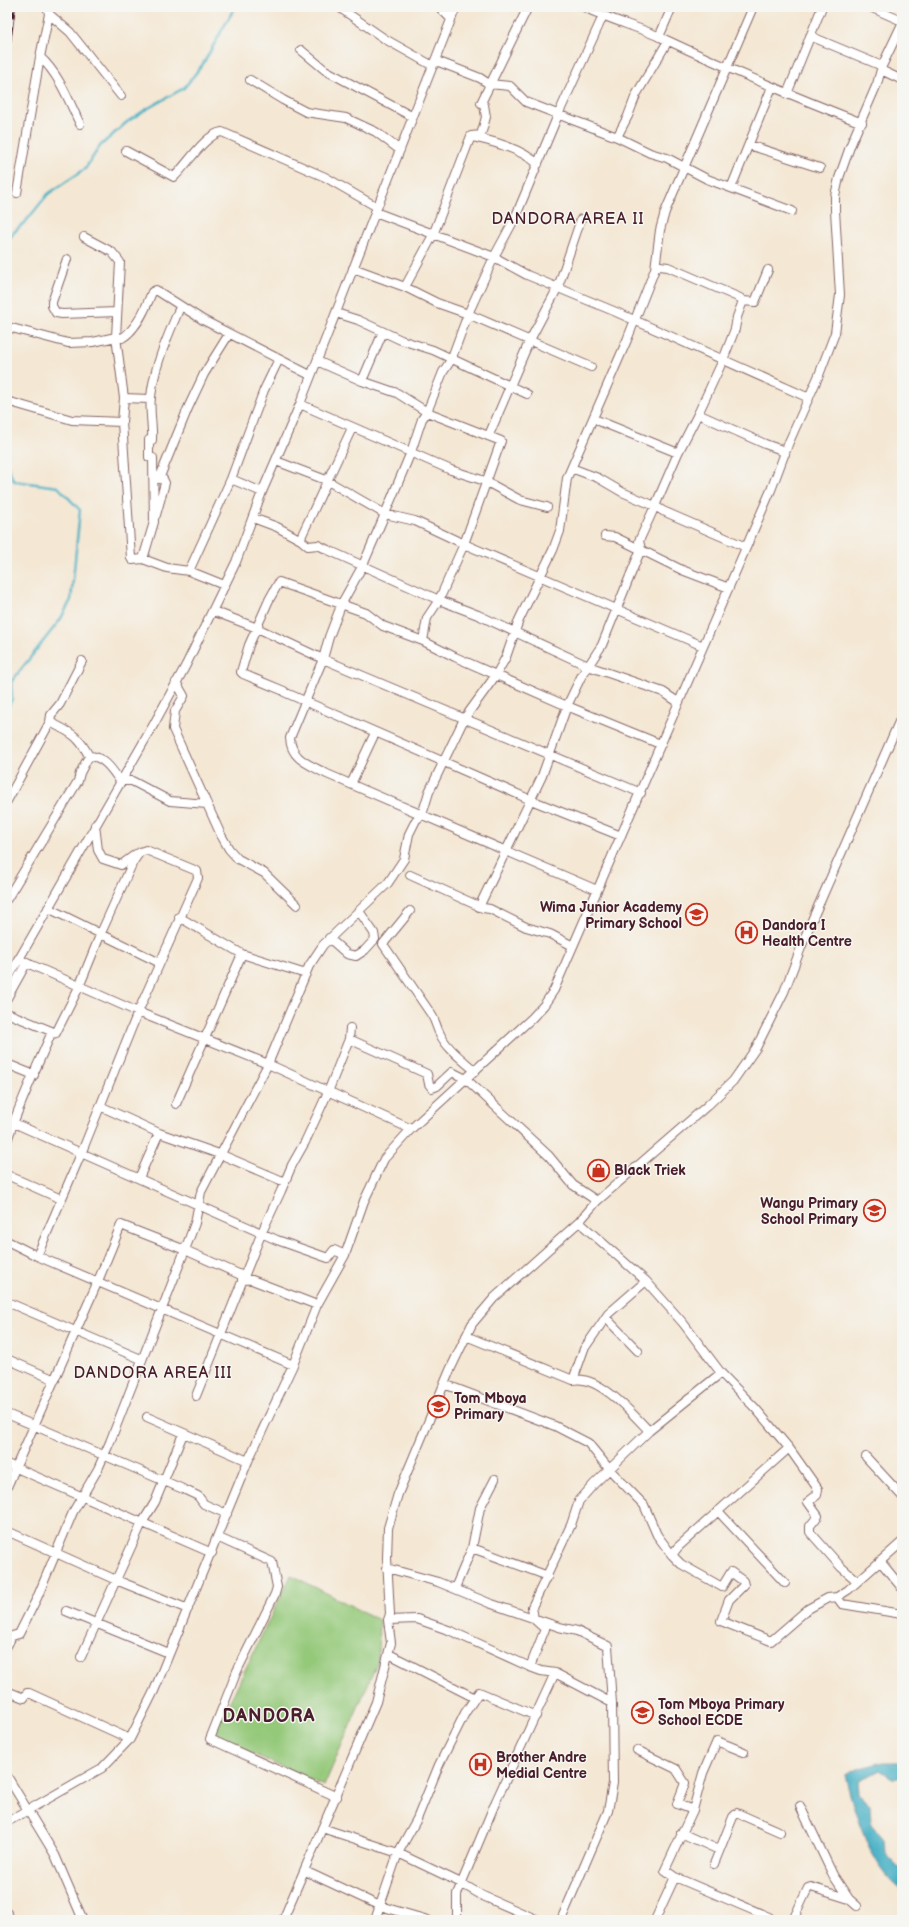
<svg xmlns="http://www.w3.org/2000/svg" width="909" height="1927" viewBox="0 0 909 1927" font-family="'Balsamiq Sans',sans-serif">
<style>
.green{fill:#95c97a;stroke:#707452}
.water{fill:#47b0c5;stroke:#486878}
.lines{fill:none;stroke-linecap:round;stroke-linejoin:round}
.stream{stroke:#47b0c5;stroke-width:2.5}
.minor-casing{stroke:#866566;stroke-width:10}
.minor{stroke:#fff;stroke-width:8}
.rail-casing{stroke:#4a1f2b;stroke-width:4}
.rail{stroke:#f6f6f2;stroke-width:2.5;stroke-dasharray:8;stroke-linecap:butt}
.labels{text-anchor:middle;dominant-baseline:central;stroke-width:3;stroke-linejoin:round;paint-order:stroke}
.poi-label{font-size:14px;font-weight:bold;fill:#4a1f2b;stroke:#f6f6f2;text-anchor:start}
.quarter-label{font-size:16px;letter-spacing:1px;fill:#4a1f2b;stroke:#f6f6f2}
.district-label{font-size:18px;font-weight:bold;letter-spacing:1px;fill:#4a1f2b;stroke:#f6f6f2}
</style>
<rect width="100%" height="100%" fill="#f6f6f2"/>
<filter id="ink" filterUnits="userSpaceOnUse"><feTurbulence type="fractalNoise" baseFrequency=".025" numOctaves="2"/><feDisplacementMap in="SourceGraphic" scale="8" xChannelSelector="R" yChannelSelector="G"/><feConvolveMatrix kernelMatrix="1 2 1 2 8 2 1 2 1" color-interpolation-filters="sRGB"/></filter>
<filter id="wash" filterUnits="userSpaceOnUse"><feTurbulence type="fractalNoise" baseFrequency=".012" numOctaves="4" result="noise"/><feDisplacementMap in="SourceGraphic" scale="16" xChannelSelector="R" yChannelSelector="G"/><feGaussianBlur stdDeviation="0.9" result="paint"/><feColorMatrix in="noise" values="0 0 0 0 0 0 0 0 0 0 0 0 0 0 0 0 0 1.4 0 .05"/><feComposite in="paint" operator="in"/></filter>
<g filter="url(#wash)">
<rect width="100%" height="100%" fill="#f4e7d3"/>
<path class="green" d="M291,1575L379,1620L378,1661L324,1786L213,1736Z"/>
<path class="water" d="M883,1762H902V1777L894,1779L880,1770L858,1782L859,1794L870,1805L871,1823L884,1838L885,1853L902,1870V1890C870,1867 854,1812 845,1775L860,1768Z"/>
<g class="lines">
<path class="stream" d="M7,243L13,233L27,220L48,194L85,169L100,146L127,122L145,110L184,88L203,64L235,7
M7,466L14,481L58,487L80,510L71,600L60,620L11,682L12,699L7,709"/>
</g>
</g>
<g filter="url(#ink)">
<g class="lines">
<defs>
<path id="minor" d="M47,7L49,14L70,32L121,96
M439,7L451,19
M584,7C608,19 635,26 660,37C726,68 793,96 862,123
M870,7L902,21
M340,8L385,39L433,66
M810,36L882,66
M659,37L672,7
M301,50L325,70L413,117
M40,57C59,74 69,101 80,124
M434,63L439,62L480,78L489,84L510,86L526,102L617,137L650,153L667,158L707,179L792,211
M881,70L902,80
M250,80L283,100L306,112L346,118L376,132L400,150
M787,94L822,7
M473,137C496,142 521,149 538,164
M617,137L628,116L636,95L668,41
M749,145L820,168
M126,151L174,177C187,165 205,134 222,132L325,177L377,207
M731,188L772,87
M17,193L40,57L49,14
M375,212L494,257L527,275L616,312L809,398
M84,237L112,252L120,262L116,337L124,398L122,422L131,558L132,560L143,559L167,568L189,571L224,585
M67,259L52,302V306L56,313L62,314L117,312
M660,266L668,267L740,298L743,301
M353,268L405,287L437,303L468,314L591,367
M405,287L433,235L471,136L481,135L486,117L484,105L481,103L528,7
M336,313L358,320L401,340L433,350L527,394
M8,327L68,343L93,342L116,337L122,338C137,329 146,308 152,292L156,290L203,320L310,375
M317,361L362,381L397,393L427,412L501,441L464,544L439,600L427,618L423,641
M362,381L383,332
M124,398L150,399
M7,401L72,420L122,422
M300,404L451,470L485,481L520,500L547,507
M698,414L765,444L779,449L785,454
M599,421L678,453
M352,428L302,535L301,540L308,546L318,545L328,550L439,600L478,615L588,666L663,692L678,702
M489,435L529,342L558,287L581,219
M276,461L326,480L385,514L415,521L464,544L703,646
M155,478L163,479L165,483L156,515
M159,479L188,408L204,374L229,334
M231,479L262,492
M253,518L277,527L301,540
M605,536L615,537L682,570L729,588
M746,547L663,511L655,506L678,453L698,414L723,360L735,329L737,317L743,301L755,302L768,270
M143,559L154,522L153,458L149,457V440H152C153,426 149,411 151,397C154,366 168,336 180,307
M189,571L231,479L264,390L279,359
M213,611L257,628L323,659L641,793
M176,682L184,696L175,711L173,729L221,835L229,849L238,859L264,873L297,905
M89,756C104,756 113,771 120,781H132L170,801L207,804
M351,784L375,733
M7,801L50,722L51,715L60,704L82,661
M95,825L98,850L103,859L121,865L136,854
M621,836L531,800L284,692V691L243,674L241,672L249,645L269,600L279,582L366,613L383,626L423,641L455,657L567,706L660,744
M410,875L483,908L490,909L526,927L550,934L573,946
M597,890L327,774C311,765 291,760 290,738L323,659L329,637L342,603L363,565L385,514L411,452L422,419L427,412L443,372L451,360L468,314L494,257L515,218L558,115L603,16
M7,899L78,781L80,773L89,756C78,735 71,733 50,722
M479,907L542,776L567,706L581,677L602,645L641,549L639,541L655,506L622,492L598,478L574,469
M48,908L160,963
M410,911L383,944L431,1014C436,1021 436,1027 440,1034C447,1049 463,1060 475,1071
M179,917L242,954L306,974
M329,938L347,954L356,956L365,950L375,939L374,933L359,911
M18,959L138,1012L268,1064L411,1129
M7,980L154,724L186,665L236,562L262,492L300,404L456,7
M7,998L27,962
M7,1013L56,1033
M349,1039L427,1074L429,1084L432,1088L437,1086L452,1072L466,1079L549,1156L573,1185L597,1201
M7,1064L34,1075
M176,1104L242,954
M100,1106L159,1133L139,1178
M7,1120L277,1240L328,1258L334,1250L345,1255
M159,1133L222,1155L285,1182
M7,1141C19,1104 36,1069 51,1034L56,1033L79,987L101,933L133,862L140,852L146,850L197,871L198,878L138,1012L81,1154L37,1256
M7,1175L61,1199
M579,1222L646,1281L683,1323L721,1373L756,1409L789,1448L818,1489L817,1495L808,1502L818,1516L810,1526V1532L841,1567L857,1581
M7,1241L37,1256L293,1365
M242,1279L252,1280L317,1305
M7,1302L141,1359
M606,1318L638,1351
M466,1336L573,1380C598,1374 633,1414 649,1431
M7,1359L55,1380
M573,1380L584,1349L608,1314L646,1281
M444,1384L555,1426L588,1443L610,1470L644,1505L657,1535L672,1555L681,1564L722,1587L731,1572L743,1581L744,1585L729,1600L721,1621L771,1641L808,1609L828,1598L837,1597L848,1590L902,1542
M196,1396L262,1232L281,1191L292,1165L305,1142L328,1092L349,1039L350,1028
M7,1414L183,1489L198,1496L204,1504L227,1514
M147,1417L248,1461
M866,1457L902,1496
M7,1464L212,1553
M7,1487L98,1281L121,1225L185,1250L243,1276
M718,1511L785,1583
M7,1531L116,1580L188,1609
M217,1537L272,1562L277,1587L275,1594L237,1671L210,1739L337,1797
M472,1548L548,1576
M672,1555L678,1547L789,1448
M880,1561L902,1588
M387,1568L438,1582L489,1603L559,1627L577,1631L608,1646L612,1703L613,1783L608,1811L561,1920
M455,1588L472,1548L480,1508L495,1479
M837,1597L842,1604L902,1614
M66,1611L169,1653
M388,1620L417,1619L451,1631L530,1667L541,1671L555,1673L612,1703
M7,1646L12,1636L19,1634L37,1598L73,1512L98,1469L110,1442L185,1250L195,1223L201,1192L268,1064L309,966L323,945L388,883L404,859L409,834L416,820L422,815L429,792L464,719L496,675L506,657L519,620L553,550L560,531L567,478L627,340L655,269L660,230L665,212L753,7
M389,1654L475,1698
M81,1657L142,1523L155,1502L183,1434
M530,1667L545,1629L534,1619L532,1607L571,1525L579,1501L594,1484L649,1431L721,1373
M9,1692L24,1698L27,1693H29L130,1739
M637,1750L676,1769L685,1783L677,1804L693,1810L665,1870L675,1877L655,1920
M7,1776L55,1855L83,1920
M800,1806L833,1875L849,1899
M693,1810L703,1773L717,1741L744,1752
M7,1822L102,1768L130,1739L154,1691L248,1461L293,1365L317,1305L345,1255L364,1201L384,1159L411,1129L532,1018L544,1005L554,990L771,490L789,442L819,375L835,333L840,295L835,210V196L839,178L851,144L877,84L882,66L902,24
M322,1828L398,1853L461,1883L483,1896L538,1920
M681,1833L719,1850
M714,1864L733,1817L737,1813L780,1832
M305,1871L380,1906L428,1920
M675,1877L769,1917L768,1920
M7,1913L11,1920
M283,1920L376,1702L391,1643L388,1620L390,1614L387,1558L388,1528L398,1494L450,1370L472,1324L494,1298L579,1222L597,1201L708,1105L733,1081L756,1048L784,992L809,927L902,715
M375,1920L398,1853L417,1819L439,1765L465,1713L479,1692L536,1716
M457,1920V1894L496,1801L555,1673
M793,1920L808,1888L811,1887L849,1899L857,1906"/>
</defs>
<use href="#minor" class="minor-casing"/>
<use href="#minor" class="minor"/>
<defs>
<path id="rail" d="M7,58L14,7"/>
</defs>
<use href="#rail" class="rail-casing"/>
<use href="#rail" class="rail"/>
</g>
</g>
<defs>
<symbol id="school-ring" viewBox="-11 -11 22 22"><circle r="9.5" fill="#f6f6f2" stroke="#c8321e" stroke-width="1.5"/><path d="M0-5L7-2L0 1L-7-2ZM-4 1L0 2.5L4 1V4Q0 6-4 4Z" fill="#c8321e"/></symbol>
<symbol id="hospital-ring" viewBox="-11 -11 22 22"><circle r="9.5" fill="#f6f6f2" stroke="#c8321e" stroke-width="1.5"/><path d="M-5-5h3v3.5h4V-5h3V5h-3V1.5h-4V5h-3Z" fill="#c8321e"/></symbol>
<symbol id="shop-ring" viewBox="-11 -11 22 22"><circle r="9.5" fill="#f6f6f2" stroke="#c8321e" stroke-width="1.5"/><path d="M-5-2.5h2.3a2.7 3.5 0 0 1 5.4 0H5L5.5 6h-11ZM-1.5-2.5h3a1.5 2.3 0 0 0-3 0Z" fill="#c8321e"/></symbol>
</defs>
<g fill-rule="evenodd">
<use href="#school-ring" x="684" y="902" width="25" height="25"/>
<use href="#hospital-ring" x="734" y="920" width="25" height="25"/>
<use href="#shop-ring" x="586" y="1158" width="25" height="25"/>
<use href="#school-ring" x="862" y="1198" width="25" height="25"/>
<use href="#school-ring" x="426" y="1394" width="25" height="25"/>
<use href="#school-ring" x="630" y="1700" width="25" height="25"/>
<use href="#hospital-ring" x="468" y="1752" width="25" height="25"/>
</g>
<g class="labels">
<g class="poi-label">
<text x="682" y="907" text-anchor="end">Wima Junior Academy<tspan x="682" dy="16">Primary School</tspan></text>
<text x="762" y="925">Dandora I<tspan x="762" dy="16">Health Centre</tspan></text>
<text x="614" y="1170">Black Triek</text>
<text x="858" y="1203" text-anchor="end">Wangu Primary<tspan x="858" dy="16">School Primary</tspan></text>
<text x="454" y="1398">Tom Mboya<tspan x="454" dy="16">Primary</tspan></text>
<text x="658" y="1704">Tom Mboya Primary<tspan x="658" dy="16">School ECDE</tspan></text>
<text x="496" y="1757">Brother Andre<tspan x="496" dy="16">Medial Centre</tspan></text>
</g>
<g class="quarter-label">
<text x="568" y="219">DANDORA AREA II</text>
<text x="153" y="1373">DANDORA AREA III</text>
</g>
<g class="district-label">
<text x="269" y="1716">DANDORA</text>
</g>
</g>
<rect width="909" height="1927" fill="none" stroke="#f6f6f2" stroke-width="24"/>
</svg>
